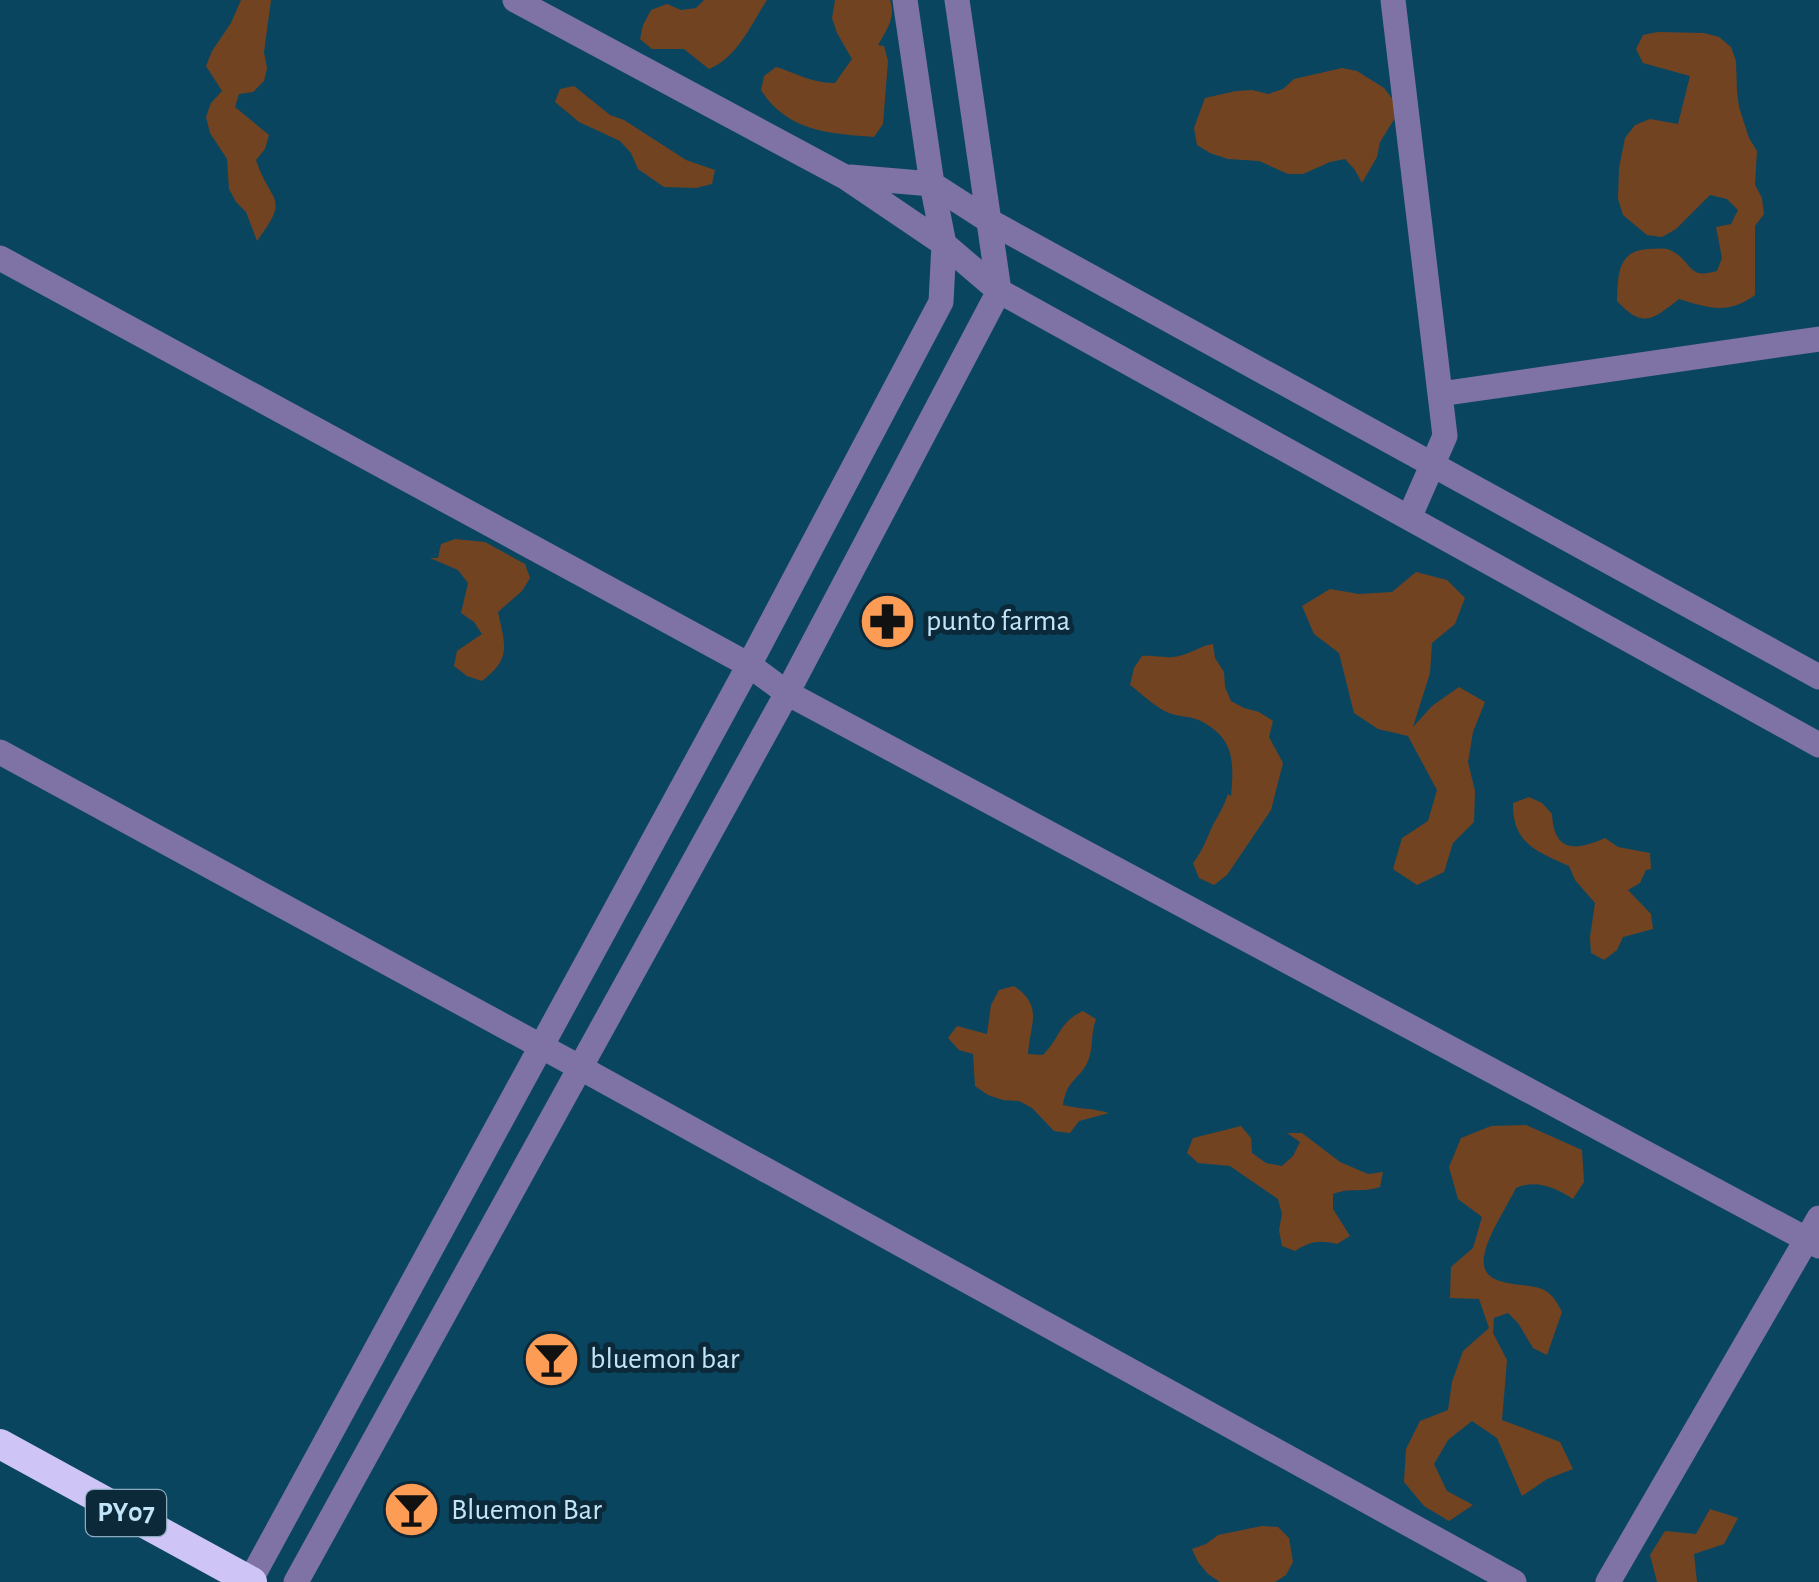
<svg xmlns="http://www.w3.org/2000/svg" width="1819" height="1582" viewBox="0 0 1819 1582" font-family="'Alegreya Sans',sans-serif">
<style>
.green{fill:#724320}
.lines{fill:none;stroke-linecap:round;stroke-linejoin:round}
.minor{stroke:#7f72a5;stroke-width:25}
.highway{stroke:#cfc4f6;stroke-width:30}
.labels{text-anchor:middle;dominant-baseline:central;stroke-width:10;stroke-linejoin:round;paint-order:stroke}
.shield{fill:#0b2939;stroke:#8bacbf;stroke-width:2.5}
.shield-label{font-size:28px;font-weight:bold;fill:#c2e4f8}
.poi-label{font-size:30px;fill:#c2e4f8;stroke:#0b2939;text-anchor:start}
</style>
<rect width="100%" height="100%" fill="#0a4560"/>
<path class="green" d="M241,0H271L264,52L267,68L264,81L253,92L239,94L235,107L269,135L265,149L256,160C271,205 291,195 257,241L246,212L236,202L229,189L227,159L210,133L206,117L211,103L222,91L206,66L212,51L231,23Z
M704,0H767C751,25 737,58 709,69L684,49H652L640,39L643,25L651,10L667,4L681,10L696,8Z
M835,0H890C896,18 887,29 878,45L884,46L888,61L883,124L874,137C830,134 786,131 761,90L764,76L776,67C796,73 814,84 835,83L852,59L837,33L832,18Z
M1657,32L1704,33L1719,37L1731,47L1736,61L1737,92L1739,107L1749,138L1757,151L1755,185L1762,198L1764,214L1755,226V295C1728,315 1709,308 1679,299C1652,320 1643,329 1617,301C1618,276 1617,250 1649,249C1657,249 1665,247 1672,251C1693,262 1687,280 1717,271L1722,258L1716,227L1731,224L1738,210L1727,199L1710,195L1676,229L1662,237L1647,235L1623,215L1618,199L1619,168L1625,138L1635,125L1650,119L1678,124L1690,76L1643,63L1636,49L1643,35Z
M1342,68L1357,71L1384,88L1394,101L1395,118L1380,142L1377,157L1362,183L1355,170L1345,159L1330,162L1303,174H1288L1259,161L1228,159L1210,153L1197,145L1194,128L1205,98L1236,91L1252,90L1268,94L1283,89L1294,79Z
M574,86L610,115L624,120L686,160L715,170L712,184L696,188L664,187L638,169L631,153L620,141L579,122L555,102L560,89Z
M455,539L485,542L525,564L530,578L522,591L498,612C505,645 512,658 482,681L467,676L454,666L457,651L482,634L474,622L461,613L468,583L458,570L430,558H438L441,544Z
M1416,572L1447,580L1465,598L1455,624L1432,643L1430,673L1413,727L1432,706L1459,687L1485,702L1473,732L1468,762L1475,791L1474,822L1453,843L1444,872L1417,885L1393,869L1402,838L1428,821L1437,790L1408,736L1378,729L1354,713L1339,653L1314,634L1302,606L1330,589L1359,594L1392,592Z
M1213,644L1215,658L1224,672L1225,687L1231,701L1244,708L1259,712L1273,721L1269,737L1283,763L1271,810L1227,875L1214,885L1199,878L1193,863C1203,850 1207,838 1213,825C1219,814 1224,806 1228,794L1231,796C1234,762 1235,739 1201,721C1191,716 1179,717 1169,713C1156,708 1142,694 1130,685L1134,668L1142,656C1155,655 1167,659 1179,656C1192,653 1200,646 1213,644Z
M1529,797L1542,803L1552,814C1554,853 1576,851 1605,838L1618,847L1650,853L1651,869L1646,870L1640,883L1628,890L1651,914L1653,929L1623,937L1617,950L1604,960L1591,953L1590,937L1595,903L1575,880L1569,866C1537,852 1512,843 1513,803Z
M1014,986C1044,1006 1030,1024 1028,1054L1043,1055C1060,1038 1059,1022 1083,1011L1096,1019C1090,1036 1094,1046 1088,1061C1083,1073 1074,1078 1068,1088C1066,1091 1063,1102 1063,1105C1078,1109 1093,1108 1109,1113L1079,1121L1070,1133L1054,1131L1032,1108L1019,1101L1003,1100L988,1095L975,1086L973,1054L959,1050L948,1038L957,1026L987,1034L991,1005L999,990Z
M1526,1125L1582,1150L1584,1182L1573,1199C1555,1187 1536,1179 1516,1188C1507,1206 1489,1234 1485,1252C1475,1290 1522,1281 1542,1289C1552,1293 1557,1302 1562,1312L1547,1355L1533,1348L1518,1323L1508,1313L1494,1318L1493,1333L1507,1360L1502,1420L1560,1442L1573,1469L1547,1479L1522,1496L1497,1438L1472,1421L1448,1440L1434,1464L1447,1491L1473,1505L1449,1521L1424,1506L1404,1482L1406,1449L1420,1421L1448,1410L1452,1382L1463,1351L1489,1328L1479,1299L1450,1298L1451,1267L1473,1248L1482,1217L1458,1199L1449,1167L1461,1138L1491,1126Z
M1241,1126L1251,1138L1252,1153L1266,1163L1282,1166L1293,1156L1300,1142L1287,1133H1302L1340,1162L1368,1174L1383,1172L1380,1187C1362,1193 1351,1187 1333,1194V1209L1350,1236L1337,1244C1320,1240 1310,1241 1295,1251L1282,1246L1279,1230L1282,1214L1278,1199L1230,1166L1198,1163L1187,1153L1193,1138Z
M1710,1509L1738,1518L1724,1544L1694,1554L1697,1582H1657L1650,1555L1665,1531L1696,1534Z
M1262,1526L1278,1527L1289,1538L1293,1562L1286,1575L1275,1582H1220L1208,1574L1198,1562L1192,1549L1206,1544L1218,1535Z"/>
<g class="lines">
<path class="minor" d="M515,0L845,177L944,244L999,291L1819,745
M1393,0L1445,436L1409,518
M850,177L932,184L991,222L1819,677
M0,258L749,665L787,693L1819,1246
M1440,394L1819,339
M0,752L579,1067L1514,1582
M250,1581L749,665L941,302L944,244L932,184L905,0
M296,1582L787,693L999,291L957,0
M1608,1582L1819,1218"/>
<path class="highway" d="M0,1444L252,1582"/>
</g>
<defs>
<symbol id="pharmacy-disc" viewBox="-11 -11 22 22"><circle r="9.5" fill="#fd9c55" stroke="#0b2939"/><path d="M-2-6h4v4h4v4h-4v4h-4v-4h-4v-4h4Z" fill="#111"/></symbol>
<symbol id="bar-disc" viewBox="-11 -11 22 22"><circle r="9.5" fill="#fd9c55" stroke="#0b2939"/><path d="M-6-5H6L.8 .8V4.5H3.5V6h-7V4.5H-.8V.8Z" fill="#111"/></symbol>
</defs>
<g fill-rule="evenodd">
<use href="#pharmacy-disc" x="856" y="590" width="63" height="63"/>
<use href="#bar-disc" x="520" y="1328" width="63" height="63"/>
<use href="#bar-disc" x="380" y="1478" width="63" height="63"/>
</g>
<g class="labels">
<rect class="shield" x="86" y="1490" width="80" height="46" rx="8"/>
<g class="shield-label">
<text x="126" y="1513">PY07</text>
</g>
<g class="poi-label">
<text x="926" y="621">punto farma</text>
<text x="590" y="1359">bluemon bar</text>
<text x="451" y="1510">Bluemon Bar</text>
</g>
</g>
</svg>
